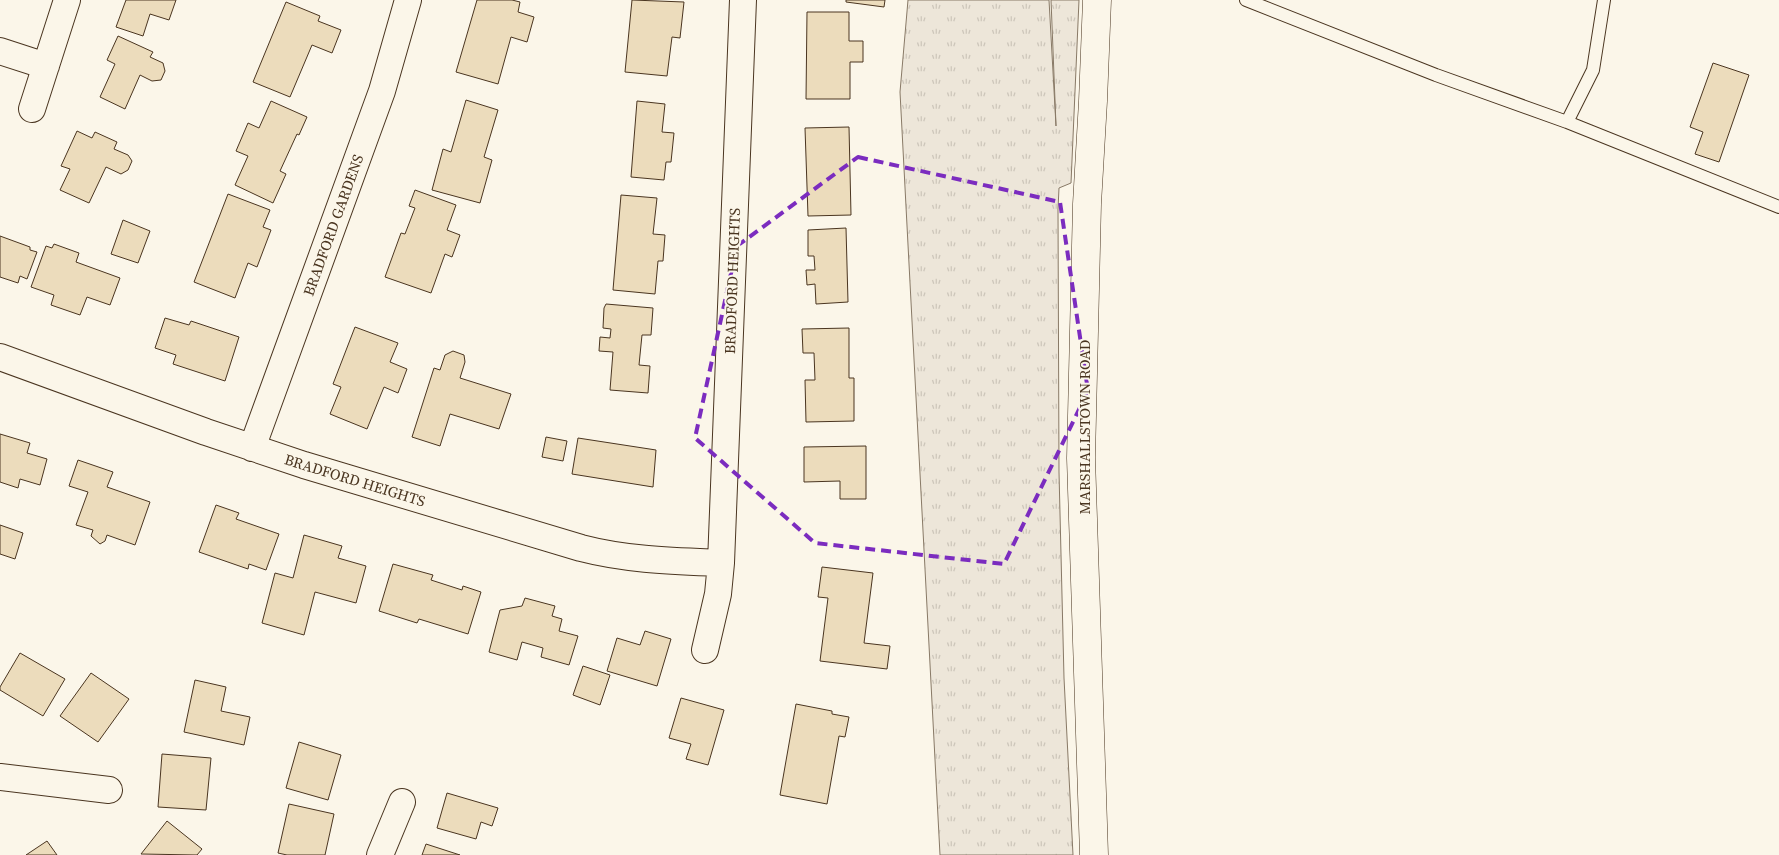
<svg xmlns="http://www.w3.org/2000/svg" width="1779" height="855" viewBox="0 0 1779 855" font-family="'Source Serif 4',serif">
<style>
.grass{fill:url(#grass-tufts);stroke:#887966}
.building{fill:#ecdcbc;stroke:#4a3520}
.lines{fill:none;stroke-linecap:round;stroke-linejoin:round}
.service-casing{stroke:#4a3520;stroke-width:14}
.minor-casing{stroke:#4a3520;stroke-width:28}
.secondary-casing{stroke:#4a3520;stroke-width:29}
.service{stroke:#fbf6e9;stroke-width:12}
.minor{stroke:#fbf6e9;stroke-width:26}
.secondary{stroke:#fbf6e9;stroke-width:28}
.marked{fill:none;stroke:#7b2cbf;stroke-width:4;stroke-dasharray:10 6;stroke-linejoin:round}
.labels{text-anchor:middle;dominant-baseline:central;stroke-width:4;stroke-linejoin:round;paint-order:stroke}
.street-label{font-size:15px;fill:#4a3520;stroke:#fbf6e9}
</style>
<defs>
<pattern id="grass-tufts" width="24" height="20" patternUnits="userSpaceOnUse" patternTransform="scale(1.25)"><rect width="24" height="20" fill="#ede6d9"/><path d="M3 7l-1-3M5 7V3M7 7l1-3M15 17l-1-3M17 17v-4M19 17l1-3" fill="none" stroke="#cdc6ba"/></pattern>
</defs>
<rect width="100%" height="100%" fill="#fbf6e9"/>
<path class="grass" d="M908,0H1049L1056,126L1051,0H1079L1071,183L1059,188L1058,209L1059,472L1064,678L1073,855H940L900,92Z"/>
<path class="building" d="M126,0H176L169,20L150,14L143,36L116,27Z
M477,0H512L520,2L518,12L534,17L527,42L511,37L498,84L456,72Z
M632,0L684,2L680,38L672,37L667,76L625,72Z
M846,0H885L884,7L846,2Z
M286,2L320,16L318,21L341,30L332,53L312,45L290,97L253,82Z
M807,12H849V41H863V62H850V99H806Z
M118,36L153,52L150,57L163,63L165,71L161,80L152,81L140,75L125,109L100,97L115,64L107,60Z
M1713,63L1749,75L1719,162L1695,154L1703,132L1690,127Z
M466,100L498,110L484,157L492,160L480,203L432,190L443,149L451,152Z
M271,101L307,117L299,135L297,134L280,171L286,174L273,203L235,185L248,156L236,151L248,123L259,128Z
M637,101L665,104L662,132L674,133L671,162H666L664,180L631,177Z
M849,127L851,215L808,216L805,128Z
M77,131L92,138L95,132L117,142L114,149L128,155L132,161L128,170L121,174L106,167L89,203L60,190L70,169L61,166Z
M415,190L456,205L447,230L460,235L452,257L445,254L431,293L385,277L401,233L405,234L415,208L409,206Z
M228,194L270,210L263,227L271,230L257,267L248,263L235,298L194,282Z
M621,195L657,198L653,234L665,235L663,261H658L655,294L613,290Z
M123,220L150,231L138,263L111,254Z
M846,228L848,302L816,304L815,284L807,285L806,270H815L814,256H808V230Z
M0,236L30,247V250L37,252L27,279L20,276L18,283L0,277Z
M54,244L79,253L76,262L120,278L110,305L87,297L80,315L51,305L54,295L31,287L46,246L52,248Z
M606,304L653,308L651,335H642L639,365L650,366L648,393L610,390L613,352L599,351L600,337L610,338L611,329L603,328L604,308Z
M165,318L189,325L191,321L239,337L225,381L173,364L176,355L155,348Z
M355,327L398,343L390,362L407,369L398,393L384,387L367,429L330,414L341,387L333,384Z
M849,328V378H854V421L806,422L805,380H815L814,353H803L802,329Z
M453,351L464,355L465,362L460,378L511,394L499,429L450,414L440,446L412,437L434,368L440,370L445,355Z
M0,434L30,443L27,453L47,459L40,485L20,479L18,488L0,482Z
M546,437L567,441L563,461L542,457Z
M578,438L656,450L653,487L572,474Z
M866,446V499H840V481L804,482V447Z
M78,460L113,472L107,487L150,502L135,545L107,535L105,541L100,544L91,536L93,530L76,525L88,492L69,486Z
M216,505L239,513L236,519L279,534L266,570L249,564L248,569L199,552Z
M0,525L23,533L15,559L0,554Z
M304,535L342,546L338,558L366,566L356,603L315,592L304,635L262,623L275,573L293,578Z
M393,564L433,575L431,580L462,590L463,586L481,592L468,634L419,619L417,623L379,611Z
M822,567L873,573L864,643L890,646L887,669L820,661L828,598L818,597Z
M525,598L555,606L552,616L562,619L559,631L578,636L569,665L541,657L543,648L522,642L517,660L489,652L500,610L522,606Z
M645,631L671,639L657,686L607,671L617,638L640,645Z
M20,653L65,679L43,716L0,690V687Z
M583,666L610,675L600,705L573,695Z
M91,673L129,699L98,742L60,716Z
M195,680L226,687L221,711L250,717L244,745L184,732Z
M681,698L724,710L708,765L686,759L691,744L669,738Z
M796,704L832,711V714L849,717L845,737L839,736L827,804L780,795Z
M299,742L341,755L328,800L286,788Z
M162,754L211,758L206,810L158,807Z
M447,793L498,808L492,826L481,822L476,839L437,828Z
M289,804L334,814L325,855H287L278,853Z
M167,821L202,849L197,855L141,854Z
M47,841L57,855H26Z
M426,844L460,855H422Z"/>
<g class="lines">
<defs>
<path id="service" d="M1246,0L1436,75L1567,122L1779,207
M1567,122L1593,70L1604,0"/>
<path id="minor" d="M0,51L46,66
M32,109L67,0
M0,357L206,432L304,465L581,548C627,560 673,561 721,563
M252,448L382,91L408,0
M705,650L718,594L721,563L743,0
M0,777L109,790
M380,855L402,802"/>
<path id="secondary" d="M1094,855L1081,458L1087,204L1093,101L1097,0"/>
</defs>
<use href="#service" class="service-casing"/>
<use href="#minor" class="minor-casing"/>
<use href="#secondary" class="secondary-casing"/>
<use href="#service" class="service"/>
<use href="#minor" class="minor"/>
<use href="#secondary" class="secondary"/>
</g>
<path class="marked" d="M858,157L1060,202L1088,391L1004,564L815,543L695,438L737,246Z"/>
<g class="labels">
<g class="street-label">
<text transform="translate(333 225) rotate(-70)">BRADFORD GARDENS</text>
<text transform="translate(732 281) rotate(-88)">BRADFORD HEIGHTS</text>
<text transform="translate(1084 427) rotate(-90)">MARSHALLSTOWN ROAD</text>
<text transform="translate(355 480) rotate(17)">BRADFORD HEIGHTS</text>
</g>
</g>
</svg>
